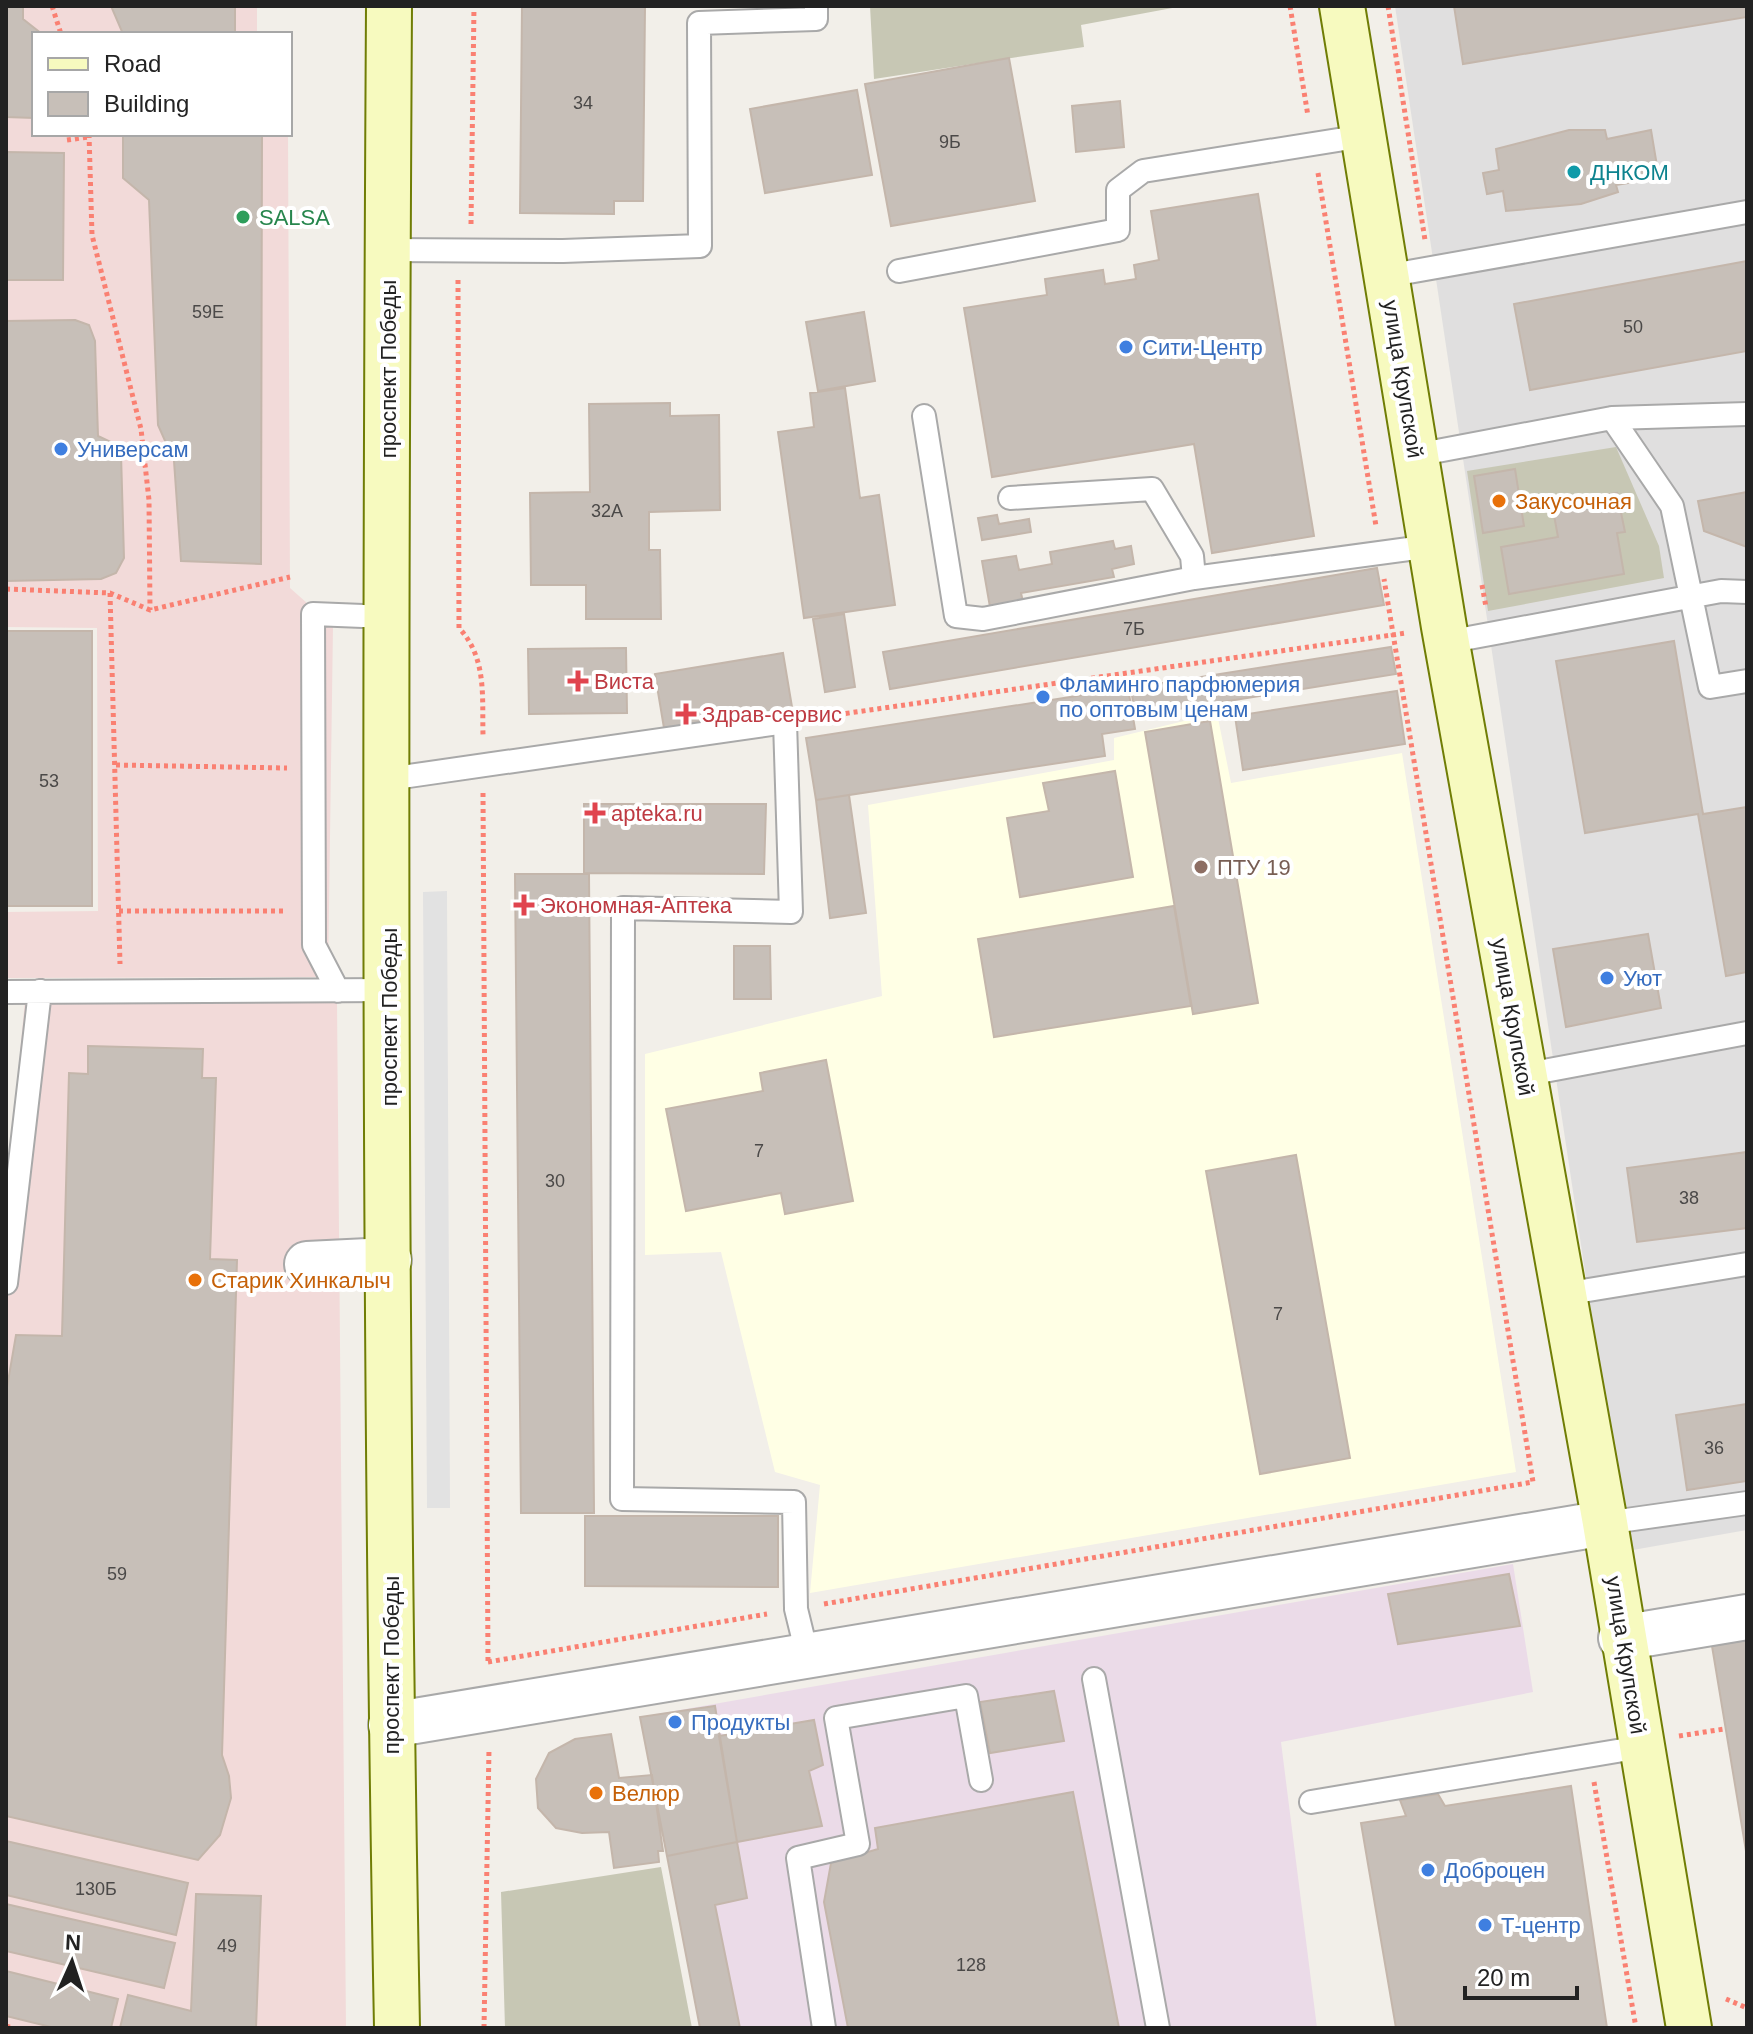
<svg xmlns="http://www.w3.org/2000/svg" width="1753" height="2034" viewBox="0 0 1753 2034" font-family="Arial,sans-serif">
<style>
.residential{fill:#e0dfdf}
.commercial{fill:#f2dad9}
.industrial{fill:#ebdbe8}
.education{fill:#ffffe5}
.construction{fill:#c7c7b4}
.parking{fill:#e2e2e2}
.building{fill:#c7bfb8;stroke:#c4b6ab;stroke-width:2}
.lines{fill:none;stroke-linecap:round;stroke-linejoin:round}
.lane-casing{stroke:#a9a9a9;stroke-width:26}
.street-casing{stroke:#a9a9a9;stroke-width:48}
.secondary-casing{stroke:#707d05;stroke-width:48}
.path{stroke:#fa8072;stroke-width:5;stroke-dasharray:4 4;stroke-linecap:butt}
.lane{stroke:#fff;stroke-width:22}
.street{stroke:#fff;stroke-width:44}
.secondary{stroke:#f7fabf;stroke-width:44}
.culture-dot{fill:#0f9aa8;stroke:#fff;stroke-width:3}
.leisure-dot{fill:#2e9e5b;stroke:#fff;stroke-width:3}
.shop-dot{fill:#3f7fe0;stroke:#fff;stroke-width:3}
.food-dot{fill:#e8710a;stroke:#fff;stroke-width:3}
.health-dot{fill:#e0444e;stroke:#fff;stroke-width:3}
.education-dot{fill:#8d6e63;stroke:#fff;stroke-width:3}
.labels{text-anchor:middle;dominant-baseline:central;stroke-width:8;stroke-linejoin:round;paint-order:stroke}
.number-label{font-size:18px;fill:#4b4948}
.culture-label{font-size:22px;fill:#0d838f;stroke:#fff;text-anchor:start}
.leisure-label{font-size:22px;fill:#27864d;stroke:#fff;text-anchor:start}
.shop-label{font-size:22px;fill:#366cbe;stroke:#fff;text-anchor:start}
.street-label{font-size:22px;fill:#222;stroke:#fff}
.food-label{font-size:22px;fill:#c56008;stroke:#fff;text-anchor:start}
.health-label{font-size:22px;fill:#be3a42;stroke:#fff;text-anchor:start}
.education-label{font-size:22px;fill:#785e54;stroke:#fff;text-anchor:start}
</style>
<rect width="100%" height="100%" fill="#f2efe9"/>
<path class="residential" d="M1395,6H1747V1530L1627,1551Z"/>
<path class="commercial" d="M6,6H257V34H34V134H288L290,588L333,626L328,977L6,978V912L98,911L97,628L6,627Z
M25,1000L337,1003L346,2028H6V1202Z"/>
<path class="industrial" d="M1513,1564L1533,1692L1281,1742L1317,2028H700L640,1717Z"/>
<path class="education" d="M1217,713L1231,783L1402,753L1516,1472L810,1593L820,1485L775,1472L721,1252L645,1255V1054L882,996L868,805L1114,760V738Z"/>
<path class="construction" d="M870,6H1183L1081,25L1084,47L874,79Z
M1616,447L1659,546L1664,578L1488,611L1467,471Z
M661,1867L692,2028H505L501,1892Z"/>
<path class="parking" d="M447,891L450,1508H427L423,892Z"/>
<path class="building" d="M6,6H23V19L42,34H34V118L6,117Z
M111,6H235V34H123Z
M522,6H645L643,201H614V214L520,213Z
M1454,6H1747V17L1463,64Z
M1009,58L1035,201L891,226L865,84Z
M857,90L872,175L765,193L750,109Z
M1120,101L1124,147L1076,152L1072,106Z
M1569,130H1605L1607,139L1651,130L1659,178L1616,185L1618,192L1581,204L1506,211L1503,191L1487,194L1483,173L1499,170L1496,149Z
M123,134H262L261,564L181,561L174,461L158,425L149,200L123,178Z
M6,152L64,153L63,280H6Z
M1258,194L1314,536L1212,553L1194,444L992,477L964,308L1047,295L1045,279L1103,270L1105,284L1136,279L1134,265L1159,260L1151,211Z
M1747,261V351L1530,390L1514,304Z
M864,312L875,381L818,391L806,322Z
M75,320L89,325L95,341L98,436L113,443L121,454L124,558L116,573L101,579L6,581V321Z
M845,388L860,498L879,495L895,605L804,618L778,432L814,427L810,393Z
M670,403V416L719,415L720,510L649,512V550H660L661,619H586V585H531L530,493L590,492L589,404Z
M1515,469L1524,526L1483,533L1474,476Z
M1747,492V547L1704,531L1698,501Z
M1617,493L1625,532L1617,533L1624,574L1509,594L1501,547L1558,537L1552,504Z
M997,515L999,524L1029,519L1031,532L982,540L978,518Z
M1113,541L1115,549L1131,546L1134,564L1112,569L1114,577L1021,593L1023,602L990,607L982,561L1016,556L1019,570L1052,564L1050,552Z
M1377,568L1384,605L890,689L883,652Z
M844,614L855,687L825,692L813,619Z
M6,631H92V906H6Z
M1674,641L1703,814L1747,807V972L1726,976L1698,814L1585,833L1556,661Z
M1391,647L1396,674L1135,716L1131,688Z
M626,648L627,713L529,714L528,649Z
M783,653L792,707L664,728L655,674Z
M1128,688L1135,729L1102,734L1105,756L816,800L806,738Z
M1397,691L1405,744L1243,770L1235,716Z
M1210,721L1258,1003L1193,1014L1145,732Z
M1115,771L1133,877L1020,897L1007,818L1049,811L1043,783Z
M849,795L866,913L830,918L816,800Z
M584,804H766L764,874L584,873Z
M515,874H589L594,1513H521Z
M1174,906L1191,1006L994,1037L978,939Z
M1648,934L1661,1008L1566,1027L1553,949Z
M734,946H770L771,999H734Z
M88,1046L203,1049L202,1078H216L210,1259L237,1260L222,1755L229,1776L231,1798L220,1835L198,1860L6,1816V1393L16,1335L62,1336L69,1073L88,1074Z
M826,1060L853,1201L785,1214L781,1193L686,1211L666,1109L763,1091L760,1073Z
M1747,1152V1228L1637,1242L1627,1168Z
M1296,1155L1350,1458L1260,1474L1206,1171Z
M1747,1404V1481L1687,1490L1676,1415Z
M585,1516H778V1587L585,1586Z
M1509,1574L1520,1626L1398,1644L1388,1594Z
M1747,1640V1857L1712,1646Z
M1054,1691L1064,1741L990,1753L980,1702Z
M715,1706L737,1842L667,1856L640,1717Z
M814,1720L823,1765L809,1771L822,1826L737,1842L719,1736Z
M611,1734L619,1778L652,1775L663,1851H658L659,1862L614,1868L609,1832L582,1833L556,1828L538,1808L536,1779L549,1753L575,1739Z
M1571,1786L1607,2028H1396L1361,1823L1406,1816L1400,1800L1438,1794L1445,1806Z
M1073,1792L1119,2028H848L824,1902L831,1863L878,1849L875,1828Z
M6,1841L188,1883L176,1935L6,1895Z
M737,1842L747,1898L715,1905L740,2028H700L667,1856Z
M196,1894L261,1896L256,2028H120L128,1995L191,2011Z
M6,1904L175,1943L164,1988L6,1951Z
M6,1971L118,1999L111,2028H55L6,2016Z"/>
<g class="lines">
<defs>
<path id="lane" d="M388,250L563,251L700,246L699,23L816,19V6
M899,271L1118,230V190L1143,171L1363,136
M1386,276L1747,212
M924,416L956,616L983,619L1194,578L1431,546
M1612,418L1747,414
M1416,455L1612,418L1672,506L1710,687L1747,681
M1010,498L1152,489L1192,556L1194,578
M1447,642L1721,591L1747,592
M388,779L785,722L791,912L623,908L622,1499L794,1502L796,1609L807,1654
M338,991L314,945L313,614L388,617
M6,992L389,990
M1523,1075L1747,1033
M6,1283L40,991
M1564,1294L1747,1264
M1605,1523L1747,1503
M1094,1679L1158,2028
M1311,1802L1641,1747
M824,2028L798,1858L858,1844L836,1718L966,1696L981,1780"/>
<path id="street" d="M307,1264L389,1260
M1621,1638L1747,1617
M391,1725L1605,1523"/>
<path id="secondary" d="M389,6C385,680 384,1354 397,2028
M1342,6L1444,627L1605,1523L1689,2028"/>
</defs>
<use href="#lane" class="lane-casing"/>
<use href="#street" class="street-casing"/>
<use href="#secondary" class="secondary-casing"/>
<path class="path" d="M52,6L61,34
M1290,6L1308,116
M1388,6L1425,240
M89,134L92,235L141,429L149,500L150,610
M67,140L89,137
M1318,173L1376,526
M471,224L474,6
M458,280L459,628C487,658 482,696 483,735
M1482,585L1486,607
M6,589L110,593L150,610L290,577
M110,593L120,964
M814,718L1406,633
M116,765L287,768
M483,793L488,1663
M119,911H286
M824,1604L1533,1482L1384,579
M488,1662L767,1614
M1679,1736L1724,1729
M1594,1782L1636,2028
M1726,1999L1747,2008
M6,2026L13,2028
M484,2028L489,1749"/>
<use href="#lane" class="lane"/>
<use href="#street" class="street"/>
<use href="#secondary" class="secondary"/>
</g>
<circle class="culture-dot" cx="1574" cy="172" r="8"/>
<circle class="leisure-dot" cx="243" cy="217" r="8"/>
<g class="shop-dot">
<circle cx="1126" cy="347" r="8"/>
<circle cx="61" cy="449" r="8"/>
<circle cx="1043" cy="697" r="8"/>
<circle cx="1607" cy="978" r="8"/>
<circle cx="675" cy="1722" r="8"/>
<circle cx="1428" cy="1870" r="8"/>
<circle cx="1485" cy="1925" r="8"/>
</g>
<g class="food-dot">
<circle cx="1499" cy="501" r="8"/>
<circle cx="195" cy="1280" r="8"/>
<circle cx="596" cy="1793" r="8"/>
</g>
<g class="health-dot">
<path d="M574 669h8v8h8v8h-8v8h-8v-8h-8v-8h8z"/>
<path d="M682 702h8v8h8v8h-8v8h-8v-8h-8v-8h8z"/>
<path d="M591 801h8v8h8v8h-8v8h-8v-8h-8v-8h8z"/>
<path d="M520 893h8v8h8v8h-8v8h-8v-8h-8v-8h8z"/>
</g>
<circle class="education-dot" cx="1201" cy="867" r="8"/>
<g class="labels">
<g class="number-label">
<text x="583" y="103">34</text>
<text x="950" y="142">9Б</text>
<text x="208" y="312">59Е</text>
<text x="1633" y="327">50</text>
<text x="607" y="511">32А</text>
<text x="1134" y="629">7Б</text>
<text x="49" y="781">53</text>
<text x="759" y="1151">7</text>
<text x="555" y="1181">30</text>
<text x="1689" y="1198">38</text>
<text x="1278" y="1314">7</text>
<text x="1714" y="1448">36</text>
<text x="117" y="1574">59</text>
<text x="96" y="1889">130Б</text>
<text x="227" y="1946">49</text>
<text x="971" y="1965">128</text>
</g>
<g class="culture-label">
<text x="1590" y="172">ДНКОМ</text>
</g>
<g class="leisure-label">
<text x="259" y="217">SALSA</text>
</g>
<g class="shop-label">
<text x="1142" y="347">Сити-Центр</text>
<text x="77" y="449">Универсам</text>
<text x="1059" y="684">Фламинго парфюмерия<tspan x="1059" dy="25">по оптовым ценам</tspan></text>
<text x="1623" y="978">Уют</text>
<text x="691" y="1722">Продукты</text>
<text x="1444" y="1870">Доброцен</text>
<text x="1501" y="1925">Т-центр</text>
</g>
<g class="street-label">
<text transform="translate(388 369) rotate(-90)">проспект Победы</text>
<text transform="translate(1403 379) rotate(81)">улица Крупской</text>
<text transform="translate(389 1017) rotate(-90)">проспект Победы</text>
<text transform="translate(1513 1017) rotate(80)">улица Крупской</text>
<text transform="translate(1626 1655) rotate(81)">улица Крупской</text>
<text transform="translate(391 1665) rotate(-90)">проспект Победы</text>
</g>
<g class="food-label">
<text x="1515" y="501">Закусочная</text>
<text x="211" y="1280">Старик Хинкалыч</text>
<text x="612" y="1793">Велюр</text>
</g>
<g class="health-label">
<text x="594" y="681">Виста</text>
<text x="702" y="714">Здрав-сервис</text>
<text x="611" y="813">apteka.ru</text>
<text x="540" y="905">Экономная-Аптека</text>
</g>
<g class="education-label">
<text x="1217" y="867">ПТУ 19</text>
</g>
</g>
<rect width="1753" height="2034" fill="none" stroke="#222222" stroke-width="16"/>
<rect x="32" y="32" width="260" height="104" fill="#ffffff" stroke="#a7a7a7" stroke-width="2"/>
<rect x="48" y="58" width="40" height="12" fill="#f7fabf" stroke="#a7a7a7" stroke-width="2"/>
<text x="104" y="72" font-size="24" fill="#222222">Road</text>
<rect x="48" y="92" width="40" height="24" fill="#c7bfb8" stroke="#a7a7a7" stroke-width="2"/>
<text x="104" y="112" font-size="24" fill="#222222">Building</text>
<g transform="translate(72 1962) rotate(3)" stroke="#ffffff" stroke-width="6" paint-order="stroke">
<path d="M0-6L14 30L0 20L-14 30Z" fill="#222222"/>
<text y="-12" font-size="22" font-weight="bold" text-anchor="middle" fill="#222222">N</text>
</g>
<path d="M1465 1986v12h112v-12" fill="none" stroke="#222222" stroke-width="4"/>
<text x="1477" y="1986" font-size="24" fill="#222222" stroke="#ffffff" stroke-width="6" paint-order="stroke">20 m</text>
</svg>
